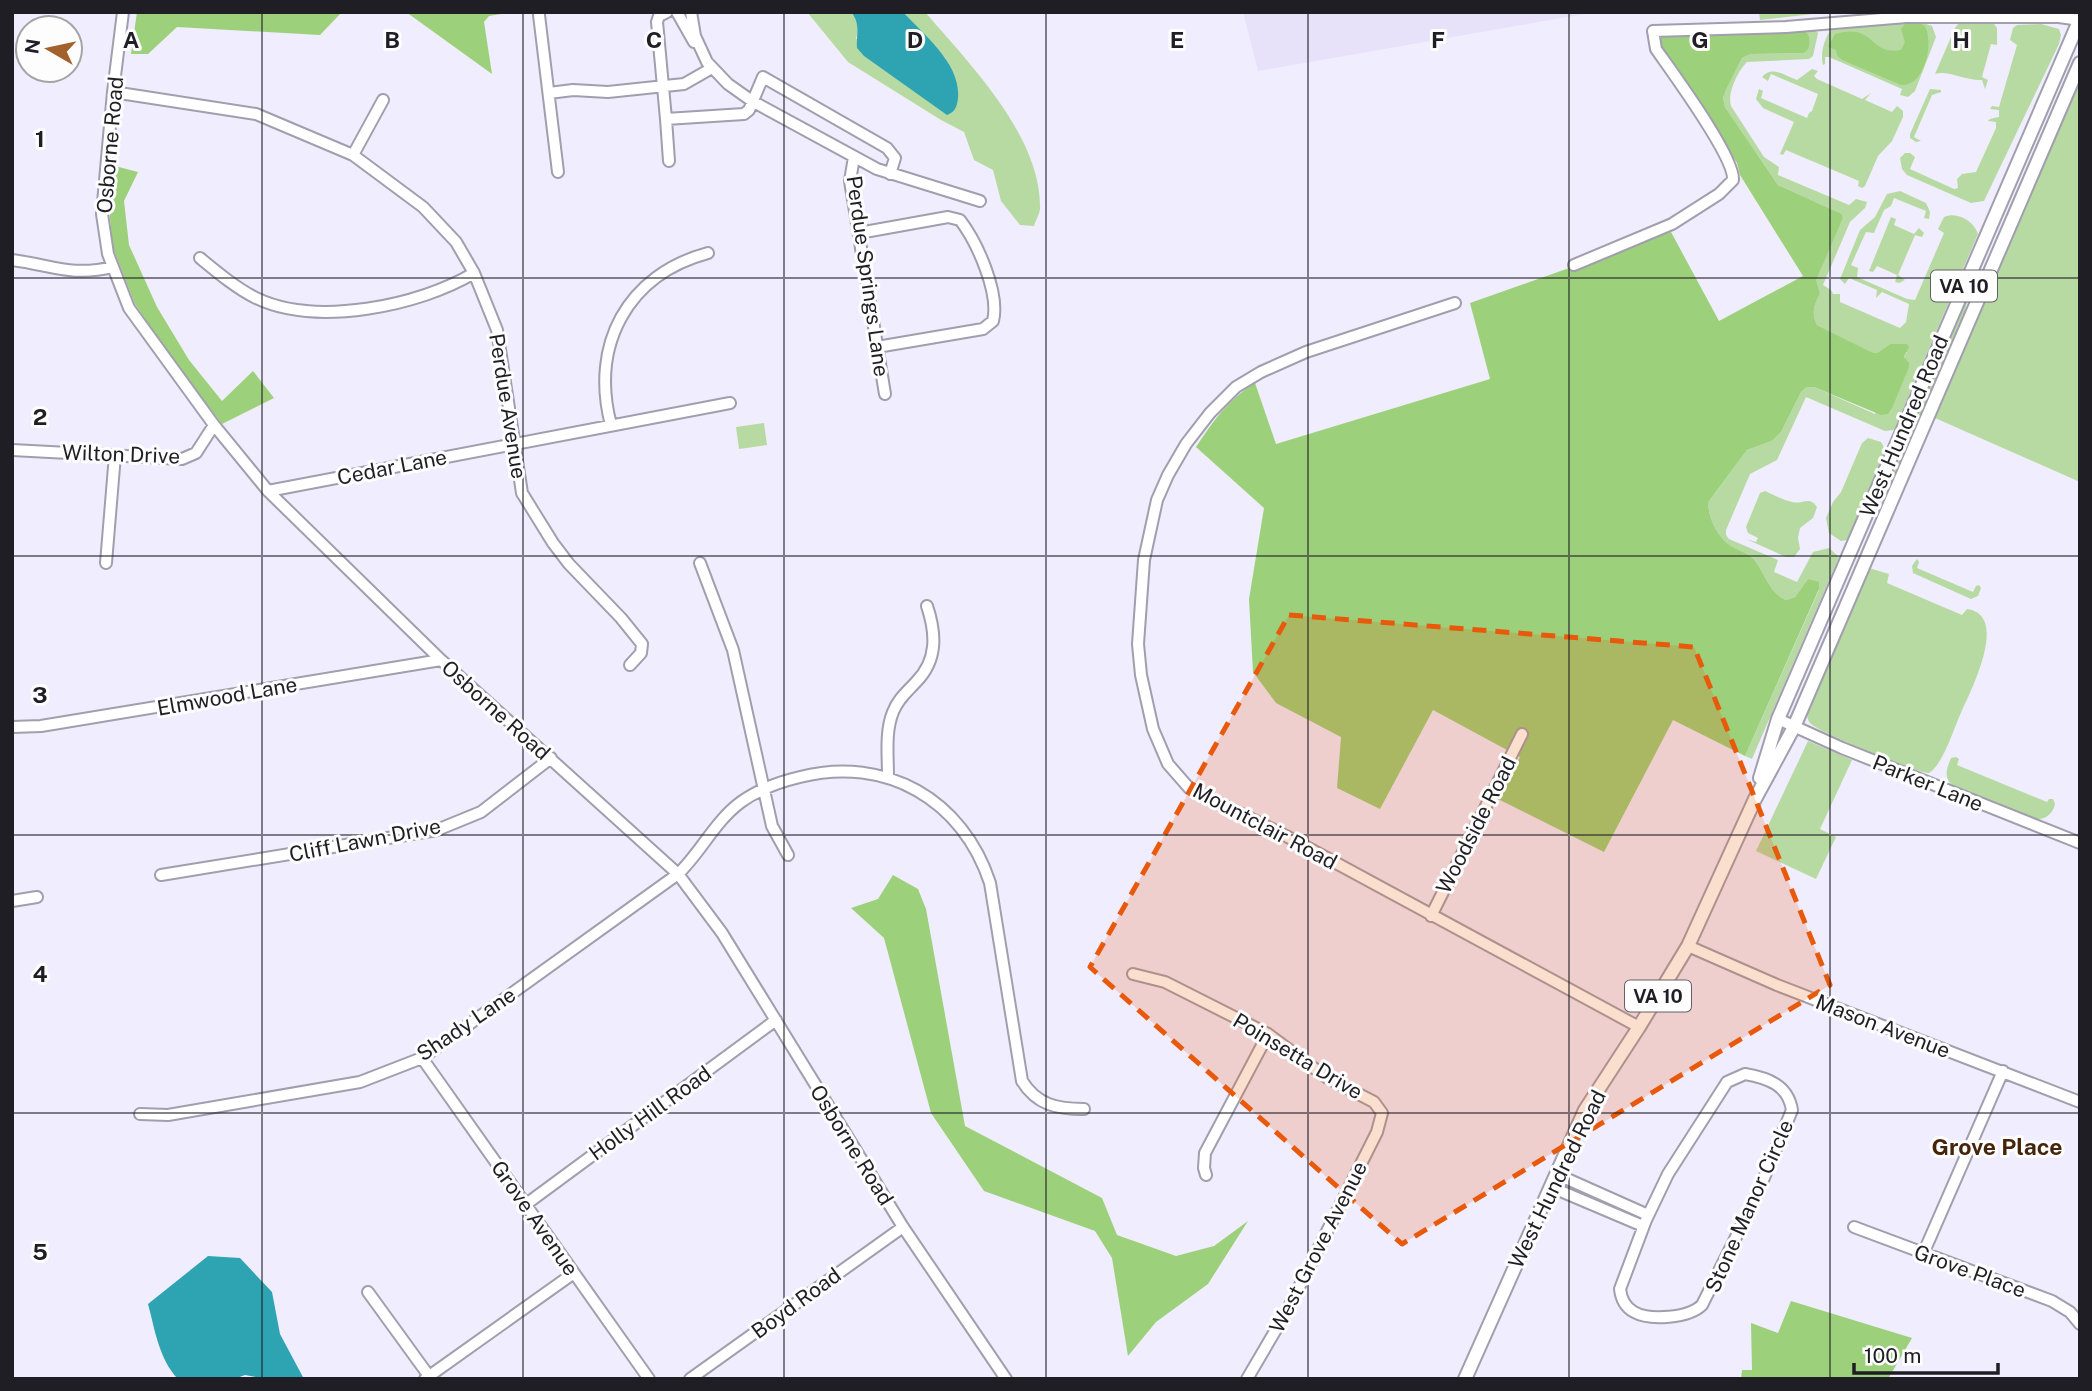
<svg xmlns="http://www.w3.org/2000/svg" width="2092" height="1391" viewBox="0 0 2092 1391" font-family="'Public Sans',sans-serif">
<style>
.built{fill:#e7e2fa}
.green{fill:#b7daa2}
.forest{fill:#9cd07a}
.water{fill:#2ea4b2}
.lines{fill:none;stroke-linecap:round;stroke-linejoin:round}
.minor-casing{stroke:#a19ead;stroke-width:14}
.major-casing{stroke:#a19ead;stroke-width:16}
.minor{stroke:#fff;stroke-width:10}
.major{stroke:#fff;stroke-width:12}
.marked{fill:#e8590c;fill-opacity:0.2;stroke:#e8590c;stroke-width:5;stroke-dasharray:14 9;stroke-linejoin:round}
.grid{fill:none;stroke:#1f1e24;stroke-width:2;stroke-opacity:0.55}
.labels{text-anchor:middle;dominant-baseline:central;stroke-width:6;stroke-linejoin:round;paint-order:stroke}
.shield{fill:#fdfdfd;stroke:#626165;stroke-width:2}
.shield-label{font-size:19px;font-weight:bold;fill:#1f1e24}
.street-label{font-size:21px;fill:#1f1e24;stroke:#fdfdfd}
.neighbourhood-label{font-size:23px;font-weight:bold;fill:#44250b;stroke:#fdfdfd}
.grid-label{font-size:23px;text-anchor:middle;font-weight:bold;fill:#1f1e24;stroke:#fdfdfd;stroke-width:6;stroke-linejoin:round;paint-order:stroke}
</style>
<rect width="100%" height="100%" fill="#f0edfe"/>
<path class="built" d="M1243,12H1596L1258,71Z"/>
<path class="green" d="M807,12H851C858,21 859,28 856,39L946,59L903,12H925C969,63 1039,134 1040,205C1041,212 1036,219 1034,226L1020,225L1001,201L993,170L974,160L964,132L941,120L848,62Z
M1759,12H1812L1813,14L1760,20Z
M1917,21L1932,26L1936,37L1915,91L1908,97L1900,95L1902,89L1829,57H1825V64L1823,65C1820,54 1824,39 1831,30Z
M1968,21L1994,24L1997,28V45L1991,44L1982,77L1988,80L1985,89L1982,80C1965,81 1948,70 1935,74L1955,28L1959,23Z
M2041,24L2059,29L2061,35L2059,44L1984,201L1971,203L1907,175L1902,169L1900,158L1905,153H1910L1915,157L1910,169L1954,189L1958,188L1957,179L1962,174L1976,172L1996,128V122L1988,121L1990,119L1999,117V110L1990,109L1992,106L1999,107L2017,45L2010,40L2013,28L2017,25Z
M1801,30H1815L1818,33L1813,56L1809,59L1747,62C1738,71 1727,93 1731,106L1764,157L1779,167L1778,175L1849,205L1856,199L1867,202L1865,208L1850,222L1823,285L1831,290L1833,294H1840V302L1900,328L1906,322L1909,304L1882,292L1876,298L1877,290L1849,278L1845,284L1840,279L1860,230L1875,217L1887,194L1900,191L1926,203L1930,212L1929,219L1924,218L1926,211L1894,198L1891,206L1884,210L1874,233L1866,232L1851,265L1858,268L1857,277L1907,299L1915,300L1944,233L1938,229L1944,217C1957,211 1974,221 1978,234L1894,430L1885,431L1806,397L1777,460L1750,474L1726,530V535L1729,539L1778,560L1774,572L1797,582L1813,552L1829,548L1839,557L1752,759L1745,756L1819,590L1808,579L1795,597L1786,600C1769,592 1766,576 1756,562C1749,553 1736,551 1728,544C1717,535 1706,514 1709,501L1747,450L1772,441L1781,432L1801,392L1807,387H1814L1875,414L1907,352L1890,344L1877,353H1872L1817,325C1811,313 1814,305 1820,294L1815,280L1843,218L1842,214L1778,185L1725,107L1723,98L1726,90L1742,58L1751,54L1804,53C1810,43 1814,35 1801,30Z
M1812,69L1818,71L1814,76L1817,79L1862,99L1871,93L1865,100L1892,112L1897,106L1903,111V117L1892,141L1878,156L1865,186L1862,188L1858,186L1859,181L1786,150L1783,155L1780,154L1794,122L1763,108L1756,99L1759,89L1763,91L1761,98L1807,118L1809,113L1812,111L1818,94L1771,74L1768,81L1762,77C1772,65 1785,76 1797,80Z
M2080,78V482L1935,418Z
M1930,89L1941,90V92L1932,95L1914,137L1921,141L1916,142L1910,138V134Z
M1891,217L1896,219L1894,225L1914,234L1919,228L1924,233L1922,237L1915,235L1898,275L1905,280L1899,283L1895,282L1897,275L1877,266L1873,272L1869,271Z
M1965,296L1968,298L1963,319L1893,481L1889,480L1892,465Z
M764,423L767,445L739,449L736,427Z
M1868,438L1881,442L1885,449V453L1847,540L1841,541L1829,533L1826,518L1833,502L1841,492L1862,443Z
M1765,491C1774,495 1783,500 1792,502C1803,505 1809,495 1817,507L1813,518L1800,528L1798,538L1800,549L1794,557H1786L1746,539L1756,542L1758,538L1748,533L1746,527L1760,493Z
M1917,559L1919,562L1917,568L1973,592L1976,586L1979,585L1981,588L1978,596L1971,599L1913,573L1912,566Z
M1869,568L1889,574L1887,583L1962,615L1967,609C2011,615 1969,694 1960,715C1953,731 1943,764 1929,773C1916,773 1821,733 1811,724C1807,720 1807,715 1807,709Z
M1808,741L1852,760L1820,829L1836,837L1816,879L1756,851Z
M1956,757L1959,759L1957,765L2047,802L2049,799H2053L2055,804C2053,813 2046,820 2036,819L1955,787C1943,779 1946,770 1951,758Z"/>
<path class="forest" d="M137,12H342L320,35L177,27L148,54H131Z
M406,12H513L489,16L484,22L492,74Z
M1919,23L1925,26C1934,43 1925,87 1901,85L1842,60L1837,55L1836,50L1828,47L1835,34C1875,22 1869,56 1901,50L1905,42L1901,29L1905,24Z
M1801,30C1811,33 1811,40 1808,49L1804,53L1751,54L1742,58L1726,90L1723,98L1725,107L1778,185L1842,214L1843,218L1816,280L1820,294C1814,305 1811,313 1817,325L1873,353H1877L1890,344H1907L1909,347L1904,357L1909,363V367L1892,408L1888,414L1881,415L1814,387H1807L1801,392L1781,432L1772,441L1747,450L1709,501C1706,514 1717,535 1728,544C1737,551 1750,553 1756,562C1766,576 1769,592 1786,600L1795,597L1808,579L1819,582V589L1745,756L1673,720L1604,852L1498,799L1520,757L1433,710L1380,809L1337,788L1341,737L1276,703L1253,672L1249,599L1264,508L1196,447C1213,421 1229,399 1255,383L1276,444L1490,379L1470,303L1671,232L1719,321L1803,276L1740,175L1737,163L1661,49L1659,43L1662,35Z
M111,165L138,172L124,201L129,245L157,307L189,360L222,401L253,371L274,398L222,424L173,360L135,304L113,248L109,208Z
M893,875L918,889L926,909L965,1126L1102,1198L1117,1235L1176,1256L1214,1246L1248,1221L1208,1284L1156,1322L1128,1356L1112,1258L1095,1231L984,1191L931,1113L884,938L851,908L878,899Z
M1791,1301L1912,1338L1888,1379H1741L1742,1370H1752L1751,1323L1778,1333Z"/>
<path class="water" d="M851,12H903C925,36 961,64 958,98C957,107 955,112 947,115L864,56L857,48C856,34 861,24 851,12Z
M208,1256L240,1258L272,1292L280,1334L304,1379H267L245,1375L234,1379H178C159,1359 155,1330 148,1304Z"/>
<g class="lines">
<defs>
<path id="minor" d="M123,12L113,92L102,214L108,254L129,308L214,425L268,491L441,660L678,874L722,933L903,1227L1006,1379
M667,12L659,16L657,22L666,119L744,114L749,110L763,77L887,148L895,158L890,174
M677,12L694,42
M691,12L695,36L707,62L728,84L752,101L877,169L980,201
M539,15L558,172
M113,92L256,114L353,155L423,207L456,242L474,273L497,330L522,493L553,543L569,564L621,618L642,644L641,653L630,665
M549,93L573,90L608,92L684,84L712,68
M666,119L669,161
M353,155L383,100
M854,157L850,181L885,394
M859,233L948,217L960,220C977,242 1000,293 993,321L983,329L877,347
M200,258C217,272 236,288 256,298C316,327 419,306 474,273
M12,260C52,265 71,277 113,267
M1574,265L1672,224L1719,194L1733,180C1735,157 1672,72 1656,49L1653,31L1786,27L1906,17H2059L2080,20
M1455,303L1306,352L1261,372L1236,387L1210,413L1186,444L1168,475L1157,500L1144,560L1138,644L1141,675L1153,729L1168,764L1189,788L1288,837L1639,1027
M611,425C590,345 627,275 708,253
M12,450L182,459L196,453L214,425
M268,491L730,403
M106,563L115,455
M700,563L733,650L772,826L788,855
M1778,719L1842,748L2080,843
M12,727L41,726L441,660
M888,776C888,756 885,731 893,712C898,699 907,692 916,682C938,660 936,633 927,606
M161,875L437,830L481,812L551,758
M12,901L37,897
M1431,916L1522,734
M1688,946L1777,985L2080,1102
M1133,974L1165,982L1268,1034L1326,1077L1374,1102L1382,1113L1377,1132L1288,1309L1247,1379
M422,1058L649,1379
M1745,1074C1768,1078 1788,1085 1792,1110L1756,1197L1702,1305C1689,1318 1650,1321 1634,1312C1625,1307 1621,1298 1620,1289L1646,1220L1668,1174L1727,1082Z
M140,1114L168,1115L360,1082L422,1058L678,874C701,852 715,821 741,802C759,789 779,782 800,777C886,755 963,800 990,883L1022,1081C1037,1105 1057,1109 1084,1109
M1556,1174L1648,1215
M1206,1175L1204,1168L1205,1153L1268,1034
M1551,1187L1643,1226
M525,1205L776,1020
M1854,1227L2052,1301L2070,1312L2080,1324
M1923,1254L2003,1071
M368,1292L429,1376
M425,1379L574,1273
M690,1379L903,1227"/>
<path id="major" d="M1760,778L1778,719L2080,19
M1465,1379L1585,1110L1639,1027L1688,946L1755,799L1794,727L2080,63"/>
</defs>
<use href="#minor" class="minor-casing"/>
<use href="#major" class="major-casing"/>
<use href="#minor" class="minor"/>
<use href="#major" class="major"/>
</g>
<path class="marked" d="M1289,615L1694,647L1830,985L1402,1244L1090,967Z"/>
<path class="grid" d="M262,12V1379M523,12V1379M784,12V1379M1046,12V1379M1308,12V1379M1569,12V1379M1830,12V1379M12,278H2080M12,556H2080M12,835H2080M12,1113H2080"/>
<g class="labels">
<g class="shield">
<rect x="1931" y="270.5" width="66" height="31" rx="5"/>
<rect x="1625" y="980.5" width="66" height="31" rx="5"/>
</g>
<g class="shield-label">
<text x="1964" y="286">VA 10</text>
<text x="1658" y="996">VA 10</text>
</g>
<g class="street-label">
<text transform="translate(110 145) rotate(-85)">Osborne Road</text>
<text transform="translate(868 276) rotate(82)">Perdue Springs Lane</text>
<text transform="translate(508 406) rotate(81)">Perdue Avenue</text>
<text transform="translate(1904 426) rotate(-67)">West Hundred Road</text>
<text transform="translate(121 454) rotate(2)">Wilton Drive</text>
<text transform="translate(392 467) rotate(-11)">Cedar Lane</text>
<text transform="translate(227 696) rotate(-10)">Elmwood Lane</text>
<text transform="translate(496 710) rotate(42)">Osborne Road</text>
<text transform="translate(1928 783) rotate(22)">Parker Lane</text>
<text transform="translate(1476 825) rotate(-63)">Woodside Road</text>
<text transform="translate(1265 826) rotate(28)">Mountclair Road</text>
<text transform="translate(365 840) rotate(-11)">Cliff Lawn Drive</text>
<text transform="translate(466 1024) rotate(-34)">Shady Lane</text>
<text transform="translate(1883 1026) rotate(21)">Mason Avenue</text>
<text transform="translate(1298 1056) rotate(31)">Poinsetta Drive</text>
<text transform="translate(650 1113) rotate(-36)">Holly Hill Road</text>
<text transform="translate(852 1145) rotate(58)">Osborne Road</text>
<text transform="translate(1557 1179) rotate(-64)">West Hundred Road</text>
<text transform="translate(1749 1206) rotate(-66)">Stone Manor Circle</text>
<text transform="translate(535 1218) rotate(55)">Grove Avenue</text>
<text transform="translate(1318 1247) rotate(-63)">West Grove Avenue</text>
<text transform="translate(1970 1271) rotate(20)">Grove Place</text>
<text transform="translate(796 1303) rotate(-36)">Boyd Road</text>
</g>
<g class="neighbourhood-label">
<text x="1997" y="1146">Grove Place</text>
</g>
</g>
<g class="grid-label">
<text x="131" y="48">A</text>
<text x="392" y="48">B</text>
<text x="654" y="48">C</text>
<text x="915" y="48">D</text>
<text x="1177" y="48">E</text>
<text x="1438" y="48">F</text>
<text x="1700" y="48">G</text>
<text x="1961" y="48">H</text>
<text x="40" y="147">1</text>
<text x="40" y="425">2</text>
<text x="40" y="703">3</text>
<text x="40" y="982">4</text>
<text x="40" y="1260">5</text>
</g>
<rect width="2092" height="1391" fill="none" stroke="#1f1e24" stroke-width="28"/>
<g transform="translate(49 49) rotate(279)"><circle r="33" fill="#fdfdfd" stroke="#a4a4a6" stroke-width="2"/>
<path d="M0-5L12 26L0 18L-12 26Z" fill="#a3622c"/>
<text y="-10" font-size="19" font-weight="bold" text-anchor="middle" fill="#1f1e24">N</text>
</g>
<path d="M1854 1363v10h144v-10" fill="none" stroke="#1f1e24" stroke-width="3.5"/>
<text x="1864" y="1363" font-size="21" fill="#1f1e24" stroke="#fdfdfd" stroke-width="5" paint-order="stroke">100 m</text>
</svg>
